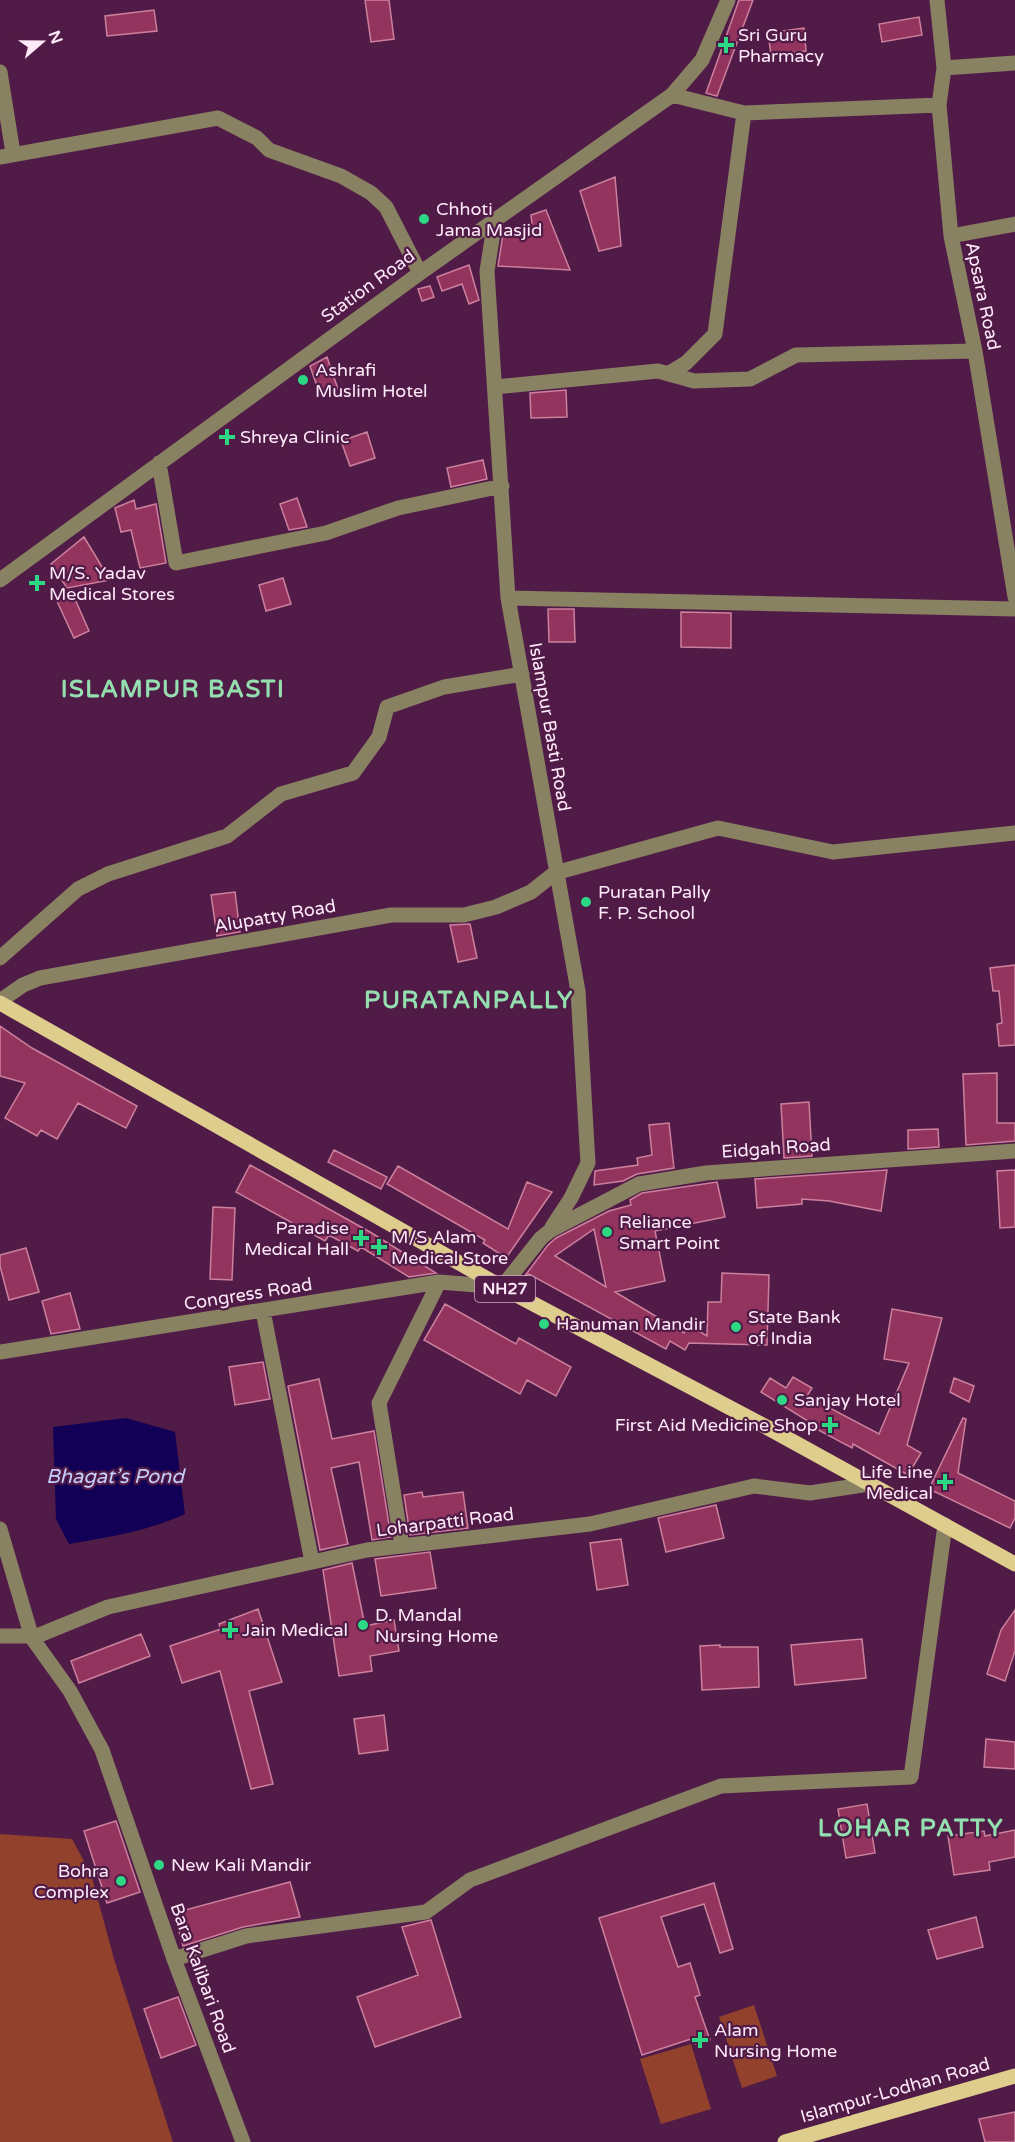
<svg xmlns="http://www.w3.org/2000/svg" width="1015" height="2142" viewBox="0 0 1015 2142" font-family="'Varela Round',sans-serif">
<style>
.green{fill:#92412c}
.water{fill:#105}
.building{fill:#92345e;stroke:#cd809d;stroke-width:1.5;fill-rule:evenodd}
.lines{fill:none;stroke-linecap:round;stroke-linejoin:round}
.minor{stroke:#888162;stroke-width:15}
.major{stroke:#decd8c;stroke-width:15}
.poi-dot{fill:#2cd884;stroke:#511b47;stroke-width:2}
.labels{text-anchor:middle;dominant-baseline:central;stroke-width:4.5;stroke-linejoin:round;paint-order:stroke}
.shield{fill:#511b47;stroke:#caabc4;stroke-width:1.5}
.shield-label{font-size:16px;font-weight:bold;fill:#fee9f9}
.poi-label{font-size:18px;fill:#fee9f9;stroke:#511b47;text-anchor:start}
.street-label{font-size:18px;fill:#fee9f9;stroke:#511b47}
.water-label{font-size:20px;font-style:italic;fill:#c5cffd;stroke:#511b47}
.district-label{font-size:24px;font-weight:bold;letter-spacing:1.5px;fill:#94dfaf;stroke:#511b47}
</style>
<rect width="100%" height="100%" fill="#511b47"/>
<path class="green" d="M0,1834L72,1839L91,1874L114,1959L173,2142H0Z
M754,2005L777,2076L742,2088L719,2017Z
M691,2044L711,2109L661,2124L640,2059Z"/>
<path class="water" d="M126,1418L175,1432L185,1514C148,1531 109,1537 69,1544L56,1519L53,1427Z"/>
<path class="building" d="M365,0H389L394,39L371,42Z
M739,0H753L717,96L713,95L706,93Z
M154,10L157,31L107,36L105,16Z
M919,17L922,35L882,42L879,24Z
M804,28L806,51L771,55L768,33Z
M615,177L621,246L599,251L580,191Z
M546,210L570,270L498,266L503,234L532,223L531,215Z
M469,265L479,300L469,304L462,284L442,291L437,277Z
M430,286L434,297L422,301L418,289Z
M327,357L338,389L320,395L310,366Z
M566,390L567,417L531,418L530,393Z
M367,432L375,458L350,466L341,441Z
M483,460L487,479L451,487L447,468Z
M297,498L307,527L289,530L280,504Z
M134,500L136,509L156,504L166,563L140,568L131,530L121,532L115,508Z
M84,537L110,580L67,588L51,564Z
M283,578L291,604L266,611L259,585Z
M71,590L89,631L74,638L55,597Z
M548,609H574L575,642H549Z
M681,612L731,613V648L681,647Z
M235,892L240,932L217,936L211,895Z
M470,924L477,958L458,962L450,925Z
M1015,965V1045L999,1046L997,1024L1002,1023L999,991H993L990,968Z
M0,1026L32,1048L137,1106L126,1128L78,1103L57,1139L41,1130L37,1136L5,1118L25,1083L0,1076Z
M997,1073V1123H1015V1141L966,1145L963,1074Z
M809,1102L812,1156L784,1158L781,1104Z
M669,1123L674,1168L637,1174L623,1181L594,1185L595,1171L638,1165L637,1158L652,1155L649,1125Z
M938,1129L939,1147L908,1149V1130Z
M334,1150L387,1177L381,1189L328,1162Z
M250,1165L370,1232L436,1273L409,1277L361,1247L358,1251L329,1235L325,1241L236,1192Z
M398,1166L508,1229L527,1182L552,1192L506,1258L483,1243L485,1240L387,1184Z
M887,1170L881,1211L829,1201L802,1199V1204L757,1208L755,1179Z
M1015,1170V1227L1000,1228L997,1171Z
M717,1182L725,1217L655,1231L665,1281L615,1292L684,1333L689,1325L707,1336L708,1302H721L722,1273L769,1275L767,1345L689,1343L685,1350L670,1341L666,1349L529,1274L524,1277L548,1245L556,1238L609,1211L631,1205L630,1200L642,1193ZM594,1229L606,1287L555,1256Z
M213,1207L235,1208L232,1280L210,1279Z
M26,1248L39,1292L9,1300L0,1266V1255Z
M70,1293L80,1329L51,1334L42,1301Z
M445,1304L516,1344L519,1338L571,1367L556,1396L527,1380L520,1394L424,1340Z
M892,1309L942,1318L907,1445L921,1453L908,1475L853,1444L852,1448L807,1424L808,1421L761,1392L770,1378L786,1388L793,1377L812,1388L807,1396L879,1434L909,1363L884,1359Z
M263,1362L270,1399L235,1405L229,1367Z
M954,1378L974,1386L969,1402L950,1392Z
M319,1379L332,1439L374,1431L391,1537L372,1540L359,1462L331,1468L348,1544L320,1550L288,1386Z
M963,1418L966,1419L958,1473L1015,1501V1518L1010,1528L929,1489Z
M422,1492L423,1497L463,1492L468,1528L410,1535L404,1495Z
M716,1505L724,1538L666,1552L658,1518Z
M621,1539L628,1585L597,1590L590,1543Z
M430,1552L436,1588L381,1596L375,1559Z
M352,1563L365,1626L394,1620L399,1651L370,1656L372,1671L339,1676L323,1570Z
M258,1609L282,1682L249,1691L273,1784L251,1789L220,1671L182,1683L170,1646L221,1629L219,1624Z
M1015,1610V1651L1005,1681L987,1674L1001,1630Z
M141,1634L150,1656L79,1683L71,1661Z
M862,1639L866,1678L795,1685L791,1645Z
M720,1645V1647H758L759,1687L702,1690L700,1646Z
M384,1715L388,1750L359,1754L354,1719Z
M986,1739L1015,1742V1769L984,1767Z
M867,1804L875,1853L846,1858L838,1809Z
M116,1821L140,1892L107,1903L84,1831Z
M1015,1830V1857L989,1862L990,1870L954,1875L948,1836L984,1831L985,1836Z
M290,1882L300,1917L243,1927L183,1946L174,1913Z
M714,1883L733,1949L720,1953L704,1904L661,1917L678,1967L690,1963L700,1995L695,1997L710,2040L696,2044L694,2038L642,2055L599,1918Z
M976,1917L983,1947L937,1959L928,1930Z
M431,1920L461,2017L375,2047L357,1997L418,1975L402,1927Z
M178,1997L196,2045L161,2058L144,2009Z
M1015,2112V2142H985L979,2119Z"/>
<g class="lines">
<path class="minor" d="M937,0L944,68L939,105L951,236L975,351L1015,597
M944,68L1015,63
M0,72L13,153
M672,95L744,113L939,105
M0,157L218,118L257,138L269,150L341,176L371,193L386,207L420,273
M495,220L487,271L508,598L578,991L588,1163L571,1198L552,1227
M951,236L1015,224
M668,374L686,363L715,334L744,113
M495,387L658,371L694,381L750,379L796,355L975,351
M159,463L176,563L326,533L398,508L502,486
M0,580L420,273L672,95L702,60L728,0
M508,598L1015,609
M0,958L78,889L108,874L227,836L281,794L353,773L379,737L387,707L444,687L522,674
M0,1001L23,985L40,978L391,915H464L496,907L531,892L555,873L718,828L833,852L1015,833
M263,1311L312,1562
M0,1352L439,1282L502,1287L541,1238L551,1230L639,1184L706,1173L1015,1151
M0,1529L32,1638L70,1691L102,1750L174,1959L243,2142
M402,1546L379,1403L439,1282
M0,1636H32
M32,1638L108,1607L367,1550L590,1524L754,1486L810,1493L869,1484
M174,1959L246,1936L426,1912L470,1880L721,1786L911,1777L945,1525"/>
<path class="major" d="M0,1003L507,1290L770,1429L1015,1564
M785,2142L1015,2076"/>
</g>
<g class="poi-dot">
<path d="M723 36h6v6h6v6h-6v6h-6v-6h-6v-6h6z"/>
<circle cx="424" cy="219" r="6"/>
<circle cx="303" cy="380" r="6"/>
<path d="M224 428h6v6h6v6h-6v6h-6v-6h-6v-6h6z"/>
<path d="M34 574h6v6h6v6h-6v6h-6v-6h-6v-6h6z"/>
<circle cx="586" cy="902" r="6"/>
<circle cx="607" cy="1232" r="6"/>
<path d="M358 1229h6v6h6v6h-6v6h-6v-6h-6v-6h6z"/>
<path d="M376 1238h6v6h6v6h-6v6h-6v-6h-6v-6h6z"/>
<circle cx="544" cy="1324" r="6"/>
<circle cx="736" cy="1327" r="6"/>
<circle cx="782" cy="1400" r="6"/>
<path d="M827 1416h6v6h6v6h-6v6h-6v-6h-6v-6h6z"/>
<path d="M942 1473h6v6h6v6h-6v6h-6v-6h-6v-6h6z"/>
<circle cx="363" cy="1625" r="6"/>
<path d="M227 1621h6v6h6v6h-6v6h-6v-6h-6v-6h6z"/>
<circle cx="159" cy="1865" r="6"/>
<circle cx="121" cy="1881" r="6"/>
<path d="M697 2031h6v6h6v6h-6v6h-6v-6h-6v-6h6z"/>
</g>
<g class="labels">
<rect class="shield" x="475" y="1276" width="60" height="26" rx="4.5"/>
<g class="shield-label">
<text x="505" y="1289">NH27</text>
</g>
<g class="poi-label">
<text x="738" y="35">Sri Guru<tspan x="738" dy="21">Pharmacy</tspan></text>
<text x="436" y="209">Chhoti<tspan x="436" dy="21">Jama Masjid</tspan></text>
<text x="315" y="370">Ashrafi<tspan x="315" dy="21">Muslim Hotel</tspan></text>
<text x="240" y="437">Shreya Clinic</text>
<text x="49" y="573">M/S. Yadav<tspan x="49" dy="21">Medical Stores</tspan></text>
<text x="598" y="892">Puratan Pally<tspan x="598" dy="21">F. P. School</tspan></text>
<text x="619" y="1222">Reliance<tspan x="619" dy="21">Smart Point</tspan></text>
<text x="349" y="1228" text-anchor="end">Paradise<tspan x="349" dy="21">Medical Hall</tspan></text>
<text x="391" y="1237">M/S Alam<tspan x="391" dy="21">Medical Store</tspan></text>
<text x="748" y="1317">State Bank<tspan x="748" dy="21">of India</tspan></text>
<text x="556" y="1324">Hanuman Mandir</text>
<text x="794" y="1400">Sanjay Hotel</text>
<text x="818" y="1425" text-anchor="end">First Aid Medicine Shop</text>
<text x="933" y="1472" text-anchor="end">Life Line<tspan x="933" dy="21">Medical</tspan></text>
<text x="375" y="1615">D. Mandal<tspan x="375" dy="21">Nursing Home</tspan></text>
<text x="242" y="1630">Jain Medical</text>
<text x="171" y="1865">New Kali Mandir</text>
<text x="109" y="1871" text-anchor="end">Bohra<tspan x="109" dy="21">Complex</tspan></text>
<text x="714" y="2030">Alam<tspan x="714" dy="21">Nursing Home</tspan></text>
</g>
<g class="street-label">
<text transform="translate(368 286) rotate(-36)">Station Road</text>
<text transform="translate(983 296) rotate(78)">Apsara Road</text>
<text transform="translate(550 727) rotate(80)">Islampur Basti Road</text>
<text transform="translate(275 916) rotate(-10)">Alupatty Road</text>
<text transform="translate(776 1148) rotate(-4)">Eidgah Road</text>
<text transform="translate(248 1294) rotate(-9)">Congress Road</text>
<text transform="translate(445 1522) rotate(-7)">Loharpatti Road</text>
<text transform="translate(203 1978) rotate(70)">Bara Kalibari Road</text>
<text transform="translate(895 2090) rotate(-16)">Islampur-Lodhan Road</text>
</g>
<g class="water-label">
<text x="115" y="1477">Bhagat’s Pond</text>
</g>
<g class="district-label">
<text x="173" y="689">ISLAMPUR BASTI</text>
<text x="469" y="1000">PURATANPALLY</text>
<text x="911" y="1828">LOHAR PATTY</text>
</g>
</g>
<g transform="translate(42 42) rotate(70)" stroke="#511b47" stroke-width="4.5" paint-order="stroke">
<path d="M0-4.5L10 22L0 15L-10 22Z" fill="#fee9f9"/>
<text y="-9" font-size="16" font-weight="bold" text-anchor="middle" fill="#fee9f9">N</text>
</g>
</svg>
